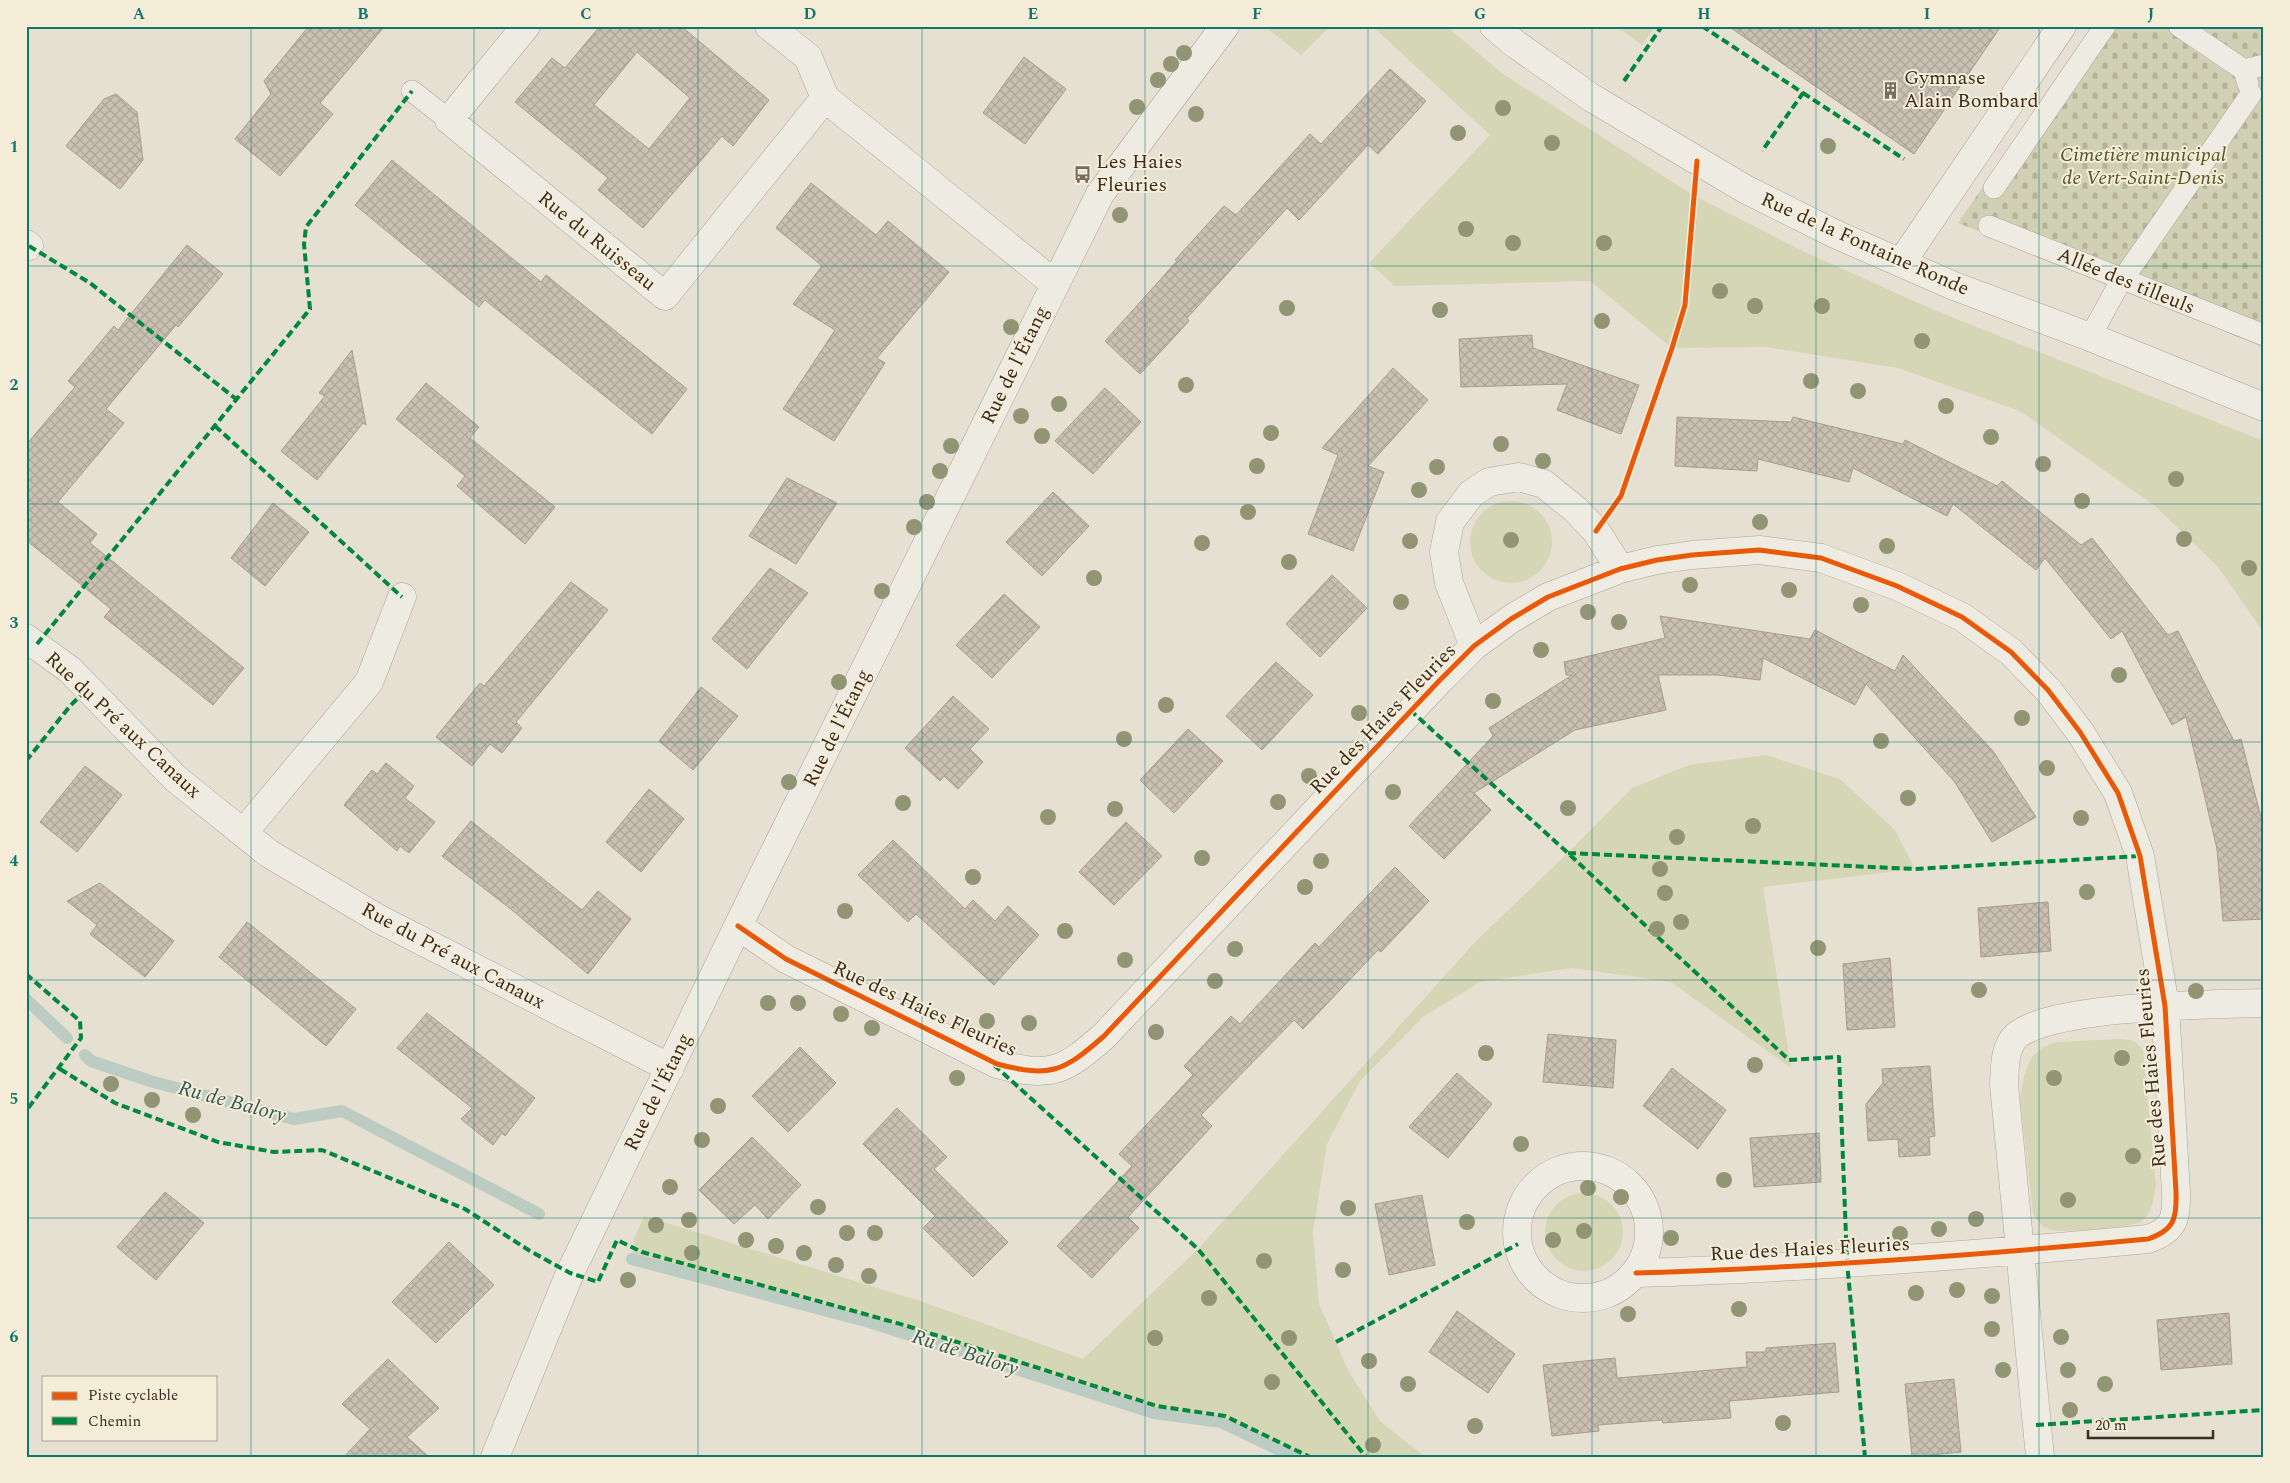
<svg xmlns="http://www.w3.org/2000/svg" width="2290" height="1483" viewBox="0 0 2290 1483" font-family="Spectral,serif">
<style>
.green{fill:#d5d6b5}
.cemetery{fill:url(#cemetery-stones)}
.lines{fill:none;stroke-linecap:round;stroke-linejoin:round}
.stream{stroke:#bcccc2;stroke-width:12}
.building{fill:url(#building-cross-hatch);stroke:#a79c90;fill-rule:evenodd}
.lane-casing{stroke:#aca59a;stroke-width:22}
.street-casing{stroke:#aca59a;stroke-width:29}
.lane{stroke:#eeebe3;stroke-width:21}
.street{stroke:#eeebe3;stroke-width:28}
.quiet{stroke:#00873e;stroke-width:4;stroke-dasharray:8 4;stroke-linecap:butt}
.cycleway-casing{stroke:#f6edd9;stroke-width:8}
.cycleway{stroke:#e8590c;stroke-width:5}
.tree{fill:#919574}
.grid{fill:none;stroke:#0f766e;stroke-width:1;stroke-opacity:0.55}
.labels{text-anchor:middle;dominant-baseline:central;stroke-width:4;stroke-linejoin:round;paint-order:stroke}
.poi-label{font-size:20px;fill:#3c2e21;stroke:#f6edd9;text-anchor:start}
.park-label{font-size:20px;font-style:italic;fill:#4c5828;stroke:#f6edd9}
.street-label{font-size:20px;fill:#3c2e21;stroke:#f6edd9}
.water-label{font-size:21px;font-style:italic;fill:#315b58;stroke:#f6edd9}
.neatline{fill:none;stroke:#0f766e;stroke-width:2}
.grid-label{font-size:16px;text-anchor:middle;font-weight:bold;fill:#0f766e}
</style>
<defs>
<pattern id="cemetery-stones" width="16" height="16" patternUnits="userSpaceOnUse" patternTransform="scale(1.25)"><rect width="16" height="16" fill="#d0d0b4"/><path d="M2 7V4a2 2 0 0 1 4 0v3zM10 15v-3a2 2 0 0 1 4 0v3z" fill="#b4b39a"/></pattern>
<pattern id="building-cross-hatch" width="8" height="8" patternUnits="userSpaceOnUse" patternTransform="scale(1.25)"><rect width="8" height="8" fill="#cabfb3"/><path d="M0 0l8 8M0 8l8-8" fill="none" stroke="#aea49a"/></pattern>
</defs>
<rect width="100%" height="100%" fill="#e6e0d2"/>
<path class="green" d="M1270,26H1331L1301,55L1268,29Z
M1372,26H1446L1503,74L1693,195L1805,252L1934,310L2264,441V633L2218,567L2155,506L2020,411L1898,368L1766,347L1672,348L1590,281L1395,286L1369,263L1490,135Z
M1616,26H1655L1642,45Z
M1470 542a41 41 0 1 1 82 0a41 41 0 1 1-82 0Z
M1766,755L1840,779L1895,830L1915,869L1763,887L1791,1068L1671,982L1572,968L1480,982L1423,1017L1360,1081L1327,1144L1313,1232L1319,1304L1349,1372L1380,1421L1425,1457H1294L1221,1422L1154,1413L869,1322L632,1259L634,1239L644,1216L920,1301L1083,1359L1198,1249L1476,941L1575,846L1632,788L1689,765Z
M2119,1039C2131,1040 2137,1040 2143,1051L2156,1185C2154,1198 2152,1215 2140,1222C2131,1228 2062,1233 2052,1230C2041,1227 2038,1222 2033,1213L2020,1099L2024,1076L2031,1058L2043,1047L2057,1042Z
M1545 1232a39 39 0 1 1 78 0a39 39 0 1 1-78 0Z"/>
<path class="cemetery" d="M2094,26H2264V348L2118,286L1958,223Z"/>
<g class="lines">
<path class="stream" d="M26,999L67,1038
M85,1055L91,1061L150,1081L294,1119L342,1111L539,1214
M632,1259L869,1322L1154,1413L1221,1422L1294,1457"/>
</g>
<path class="building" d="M309,26H385L320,103L333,114L280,176L235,139L271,94L264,81Z
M600,26H681L769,100L733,146L722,136L643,228L598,190L608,178L515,102L552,58L565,68ZM637,52L690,98L649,149L594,105Z
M1728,26H2001L1914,154Z
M1024,57L1066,89L1025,144L983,113Z
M1390,69L1426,101L1378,154L1368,145L1299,220L1287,208L1187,318L1189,321L1140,374L1105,341L1177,261L1175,260L1224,206L1236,215L1310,134L1321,144Z
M116,94L137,112L143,160L120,189L66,146L104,99Z
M392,160L541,282L546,275L687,389L652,434L485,300L479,307L355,205Z
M811,183L876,235L888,221L949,272L877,358L885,363L834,441L783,409L835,330L793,304L822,266L776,228Z
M187,245L223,274L178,327L176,325L106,409L124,423L58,502L97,534L90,543L244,668L213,705L104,617L111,609L26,540V445L75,387L68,381L114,326L118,330Z
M1532,335L1533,348L1639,385L1621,434L1557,410L1567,384L1461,387L1459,339Z
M352,350L366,425L363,423L317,480L281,451L325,396L319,393Z
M1393,368L1428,400L1368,466L1384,472L1353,551L1308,534L1338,455L1322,448Z
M426,383L479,427L470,438L555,507L525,544L457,486L465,476L396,419Z
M1105,388L1141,422L1093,474L1055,441Z
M1677,417L1791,422L1793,417L1903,444L1905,440L1997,486L2002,481L2081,545L2092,538L2168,635L2178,631L2234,741L2241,739L2264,829V919L2223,921L2217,849L2186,717L2172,725L2122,631L2111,639L2045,558L2036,570L1953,504L1947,516L1853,468L1849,482L1758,459L1757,471L1675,466Z
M787,478L837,503L796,564L749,536Z
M1053,492L1089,526L1042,576L1006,542Z
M273,503L309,532L265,586L231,558Z
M770,568L808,593L747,669L712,639Z
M1332,575L1367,608L1320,657L1286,624Z
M571,582L608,610L516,722L522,728L502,753L490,744L472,766L436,737L480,683L484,686Z
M1004,594L1040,627L992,678L956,645Z
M1660,616L1810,639L1815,630L1895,671L1903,655L1993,751L2036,817L1992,842L1954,781L1866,684L1855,705L1763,658L1760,680L1717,675H1658L1666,710L1575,730L1474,793L1491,810L1444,859L1409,826L1493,736L1489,728L1572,675H1566L1564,662L1665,638Z
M1276,662L1313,695L1262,750L1226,716Z
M701,687L738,716L693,770L659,741Z
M953,696L989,729L970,749L983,762L958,789L944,776L940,781L905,748Z
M1188,729L1223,761L1174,813L1140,780Z
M386,763L414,786L405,798L435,822L409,853L400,846L397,851L344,805L372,770L377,774Z
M85,766L122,795L77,852L40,822Z
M649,789L684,819L641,872L606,842Z
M471,821L582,910L598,891L631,919L588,974L512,910L442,856Z
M1126,822L1162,856L1114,905L1079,872Z
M893,840L965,909L973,900L995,921L1008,906L1039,935L994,985L916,914L908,922L858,875Z
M1395,867L1429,901L1381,952L1378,950L1303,1029L1294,1020L1201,1115L1212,1126L1128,1217L1139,1228L1092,1278L1057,1246L1132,1166L1119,1154L1193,1075L1184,1066L1231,1016L1240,1024L1315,943L1319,947Z
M100,883L174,941L145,977L90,934L97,925L67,901Z
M2048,902L2051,951L1981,957L1978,908Z
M247,922L356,1009L326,1046L219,957Z
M1890,958L1895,1027L1847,1030L1843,964Z
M427,1013L535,1098L505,1136L502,1133L493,1145L461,1119L472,1108L397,1048Z
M1548,1034L1616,1040L1613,1088L1543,1082Z
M800,1047L836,1083L788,1132L752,1096Z
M1930,1066L1935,1136L1929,1137L1930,1155L1899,1157L1898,1139L1868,1141L1866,1104L1883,1083L1882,1069Z
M1672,1068L1726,1110L1698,1149L1643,1106Z
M1457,1073L1492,1104L1448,1158L1409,1127Z
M897,1108L947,1157L934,1169L1008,1242L973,1277L923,1228L935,1216L863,1144Z
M1819,1133L1821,1182L1754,1187L1750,1138Z
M752,1137L801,1185L768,1219L755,1205L734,1224L699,1190Z
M165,1192L204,1223L156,1280L117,1247Z
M1422,1195L1435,1265L1389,1275L1375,1204Z
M449,1242L494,1285L436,1343L392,1302Z
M1457,1311L1515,1354L1488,1393L1429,1352Z
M2229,1313L2232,1364L2161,1370L2157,1320Z
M1835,1343L1839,1392L1729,1401L1731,1418L1663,1423L1662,1420L1598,1425L1599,1431L1552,1436L1543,1365L1615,1358L1617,1378L1747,1367L1746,1352H1766V1348Z
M388,1359L439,1408L407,1437L429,1457H344L370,1429L342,1404Z
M1954,1379L1961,1452L1912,1457L1905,1384Z"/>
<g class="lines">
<defs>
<path id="lane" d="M2179,26L2244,70
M2248,84L2244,70L2264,65
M412,91L449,120
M1994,188L2105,26
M1989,226L2264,335
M2090,337L2118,286L2251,94"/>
<path id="street" d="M526,26L449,120L665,296L825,98
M769,26L808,57L825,98L1055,284
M1494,26L1514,43L1592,98L1745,189L1835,234L1954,286L2090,337L2264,407
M26,244L29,246
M1901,263L2062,26
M26,638L70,670L175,778L268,853L379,919L670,1068
M1474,646L1449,583L1444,552L1450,522L1471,494L1489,482L1519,477L1544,484L1576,510L1596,531L1620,569
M243,833L369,682L402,597
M738,926L786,959L997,1064C1051,1078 1063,1072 1104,1036L1439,681L1474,646L1511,619L1548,597L1620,569L1657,560L1692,555L1759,550L1821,558L1897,586L1962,617L2011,652L2048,690L2080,732L2118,793L2140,856L2165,1006L2176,1192C2177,1219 2174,1230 2148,1239C1978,1255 1807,1268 1636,1273
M1517 1232a66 66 0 1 1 132 0a66 66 0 1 1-132 0Z
M495,1457L570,1273L738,926L1100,194L1225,26
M2040,1457L2004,1085C2005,1070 2004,1054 2012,1041C2033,1005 2220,1004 2264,1003"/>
</defs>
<use href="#lane" class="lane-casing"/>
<use href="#street" class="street-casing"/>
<use href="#lane" class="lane"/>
<use href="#street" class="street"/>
<path class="quiet" d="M1702,26L1803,93L1762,151
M1624,81L1662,26
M1803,93L1904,159
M29,246L90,283L236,399
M215,426L402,597
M37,644L310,309L304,244L306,227L412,91
M1410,710L1568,853L1789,1060L1839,1057L1847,1262L1865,1457
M26,761L70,706L88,688
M1568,853L1915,869L2140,856
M26,974L80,1021L81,1038L26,1111
M994,1065L1198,1249L1366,1457
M60,1069L115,1103L218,1142L274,1152L322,1150L465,1209L530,1251L570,1273L598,1282L617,1240L642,1252L904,1325L1157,1406L1225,1416L1310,1457
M1336,1342L1518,1244
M2036,1425L2264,1410"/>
<defs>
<path id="cycleway" d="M1596,531L1621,496L1672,348L1685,305L1697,161
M738,926L786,959L997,1064C1051,1078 1063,1072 1104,1036L1439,681L1474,646L1511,619L1548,597L1620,569L1657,560L1692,555L1759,550L1821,558L1897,586L1962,617L2011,652L2048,690L2080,732L2118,793L2140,856L2165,1006L2176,1192C2177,1219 2174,1230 2148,1239C1978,1255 1807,1268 1636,1273"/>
</defs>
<use href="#cycleway" class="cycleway-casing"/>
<use href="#cycleway" class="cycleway"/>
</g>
<g class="tree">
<circle cx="1184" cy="53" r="8"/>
<circle cx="1171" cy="64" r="8"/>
<circle cx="1158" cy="80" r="8"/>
<circle cx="1137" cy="107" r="8"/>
<circle cx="1503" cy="108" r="8"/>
<circle cx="1196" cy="114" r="8"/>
<circle cx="1458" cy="133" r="8"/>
<circle cx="1552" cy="143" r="8"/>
<circle cx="1828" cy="146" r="8"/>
<circle cx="1120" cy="215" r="8"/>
<circle cx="1466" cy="229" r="8"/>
<circle cx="1513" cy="243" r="8"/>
<circle cx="1604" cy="243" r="8"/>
<circle cx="1720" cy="291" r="8"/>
<circle cx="1755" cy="306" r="8"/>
<circle cx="1822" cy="306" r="8"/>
<circle cx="1287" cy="308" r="8"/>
<circle cx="1440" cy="310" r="8"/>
<circle cx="1602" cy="321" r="8"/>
<circle cx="1011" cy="327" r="8"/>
<circle cx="1922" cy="341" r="8"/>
<circle cx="1811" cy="381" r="8"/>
<circle cx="1186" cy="385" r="8"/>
<circle cx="1858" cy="391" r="8"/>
<circle cx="1059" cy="404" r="8"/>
<circle cx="1946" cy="406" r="8"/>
<circle cx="1021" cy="416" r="8"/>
<circle cx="1271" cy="433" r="8"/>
<circle cx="1042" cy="436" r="8"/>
<circle cx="1991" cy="437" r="8"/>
<circle cx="1501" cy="444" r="8"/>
<circle cx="951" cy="446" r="8"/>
<circle cx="1543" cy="461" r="8"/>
<circle cx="2043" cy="464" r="8"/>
<circle cx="1257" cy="466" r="8"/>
<circle cx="1437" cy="467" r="8"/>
<circle cx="940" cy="471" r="8"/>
<circle cx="2176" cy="479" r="8"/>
<circle cx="1419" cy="490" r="8"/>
<circle cx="2082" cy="501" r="8"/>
<circle cx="927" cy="502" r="8"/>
<circle cx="1248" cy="512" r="8"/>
<circle cx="1760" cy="522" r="8"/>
<circle cx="914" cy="527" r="8"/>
<circle cx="2184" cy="539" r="8"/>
<circle cx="1511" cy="540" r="8"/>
<circle cx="1410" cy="541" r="8"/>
<circle cx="1202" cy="543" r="8"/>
<circle cx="1887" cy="546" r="8"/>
<circle cx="1289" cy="562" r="8"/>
<circle cx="2249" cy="568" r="8"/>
<circle cx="1094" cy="578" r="8"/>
<circle cx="1690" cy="585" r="8"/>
<circle cx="1789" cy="590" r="8"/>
<circle cx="882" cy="591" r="8"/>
<circle cx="1401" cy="602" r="8"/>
<circle cx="1861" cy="605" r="8"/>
<circle cx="1588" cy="612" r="8"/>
<circle cx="1619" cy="622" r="8"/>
<circle cx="1541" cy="650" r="8"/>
<circle cx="2119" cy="675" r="8"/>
<circle cx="839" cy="682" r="8"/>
<circle cx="1493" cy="701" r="8"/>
<circle cx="1166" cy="705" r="8"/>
<circle cx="1359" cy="713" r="8"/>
<circle cx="2022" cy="718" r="8"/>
<circle cx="1124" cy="739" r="8"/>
<circle cx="1881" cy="741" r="8"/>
<circle cx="2047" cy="768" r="8"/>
<circle cx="1309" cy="776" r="8"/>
<circle cx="789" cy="782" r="8"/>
<circle cx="1393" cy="792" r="8"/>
<circle cx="1908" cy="798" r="8"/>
<circle cx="1278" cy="802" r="8"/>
<circle cx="903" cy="803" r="8"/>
<circle cx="1568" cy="808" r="8"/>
<circle cx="1115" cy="809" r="8"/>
<circle cx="1048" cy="817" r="8"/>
<circle cx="2081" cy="818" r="8"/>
<circle cx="1753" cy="826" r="8"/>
<circle cx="1677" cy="837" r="8"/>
<circle cx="1202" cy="858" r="8"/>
<circle cx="1321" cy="861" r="8"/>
<circle cx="1660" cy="869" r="8"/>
<circle cx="973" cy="877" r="8"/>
<circle cx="1305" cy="887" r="8"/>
<circle cx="2087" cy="892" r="8"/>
<circle cx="1665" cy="893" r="8"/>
<circle cx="845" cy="911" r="8"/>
<circle cx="1681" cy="922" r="8"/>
<circle cx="1657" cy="929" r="8"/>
<circle cx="1065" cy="931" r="8"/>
<circle cx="1818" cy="948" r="8"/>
<circle cx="1235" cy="949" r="8"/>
<circle cx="1125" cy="960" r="8"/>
<circle cx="1215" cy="981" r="8"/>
<circle cx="1979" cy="990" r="8"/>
<circle cx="2196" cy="991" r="8"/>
<circle cx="768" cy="1003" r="8"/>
<circle cx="798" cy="1003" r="8"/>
<circle cx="841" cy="1014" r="8"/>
<circle cx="987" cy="1021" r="8"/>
<circle cx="1029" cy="1023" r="8"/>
<circle cx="872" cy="1028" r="8"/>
<circle cx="1156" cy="1032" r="8"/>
<circle cx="1486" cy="1053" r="8"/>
<circle cx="2122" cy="1058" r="8"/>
<circle cx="1755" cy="1065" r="8"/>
<circle cx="957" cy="1078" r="8"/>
<circle cx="2054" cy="1078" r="8"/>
<circle cx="111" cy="1084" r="8"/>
<circle cx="152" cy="1100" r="8"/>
<circle cx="718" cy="1106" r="8"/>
<circle cx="193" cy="1115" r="8"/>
<circle cx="702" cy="1140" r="8"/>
<circle cx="1521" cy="1144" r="8"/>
<circle cx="2133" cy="1156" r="8"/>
<circle cx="1724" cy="1180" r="8"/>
<circle cx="670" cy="1187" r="8"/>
<circle cx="1588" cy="1188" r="8"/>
<circle cx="1621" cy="1197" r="8"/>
<circle cx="2068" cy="1200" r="8"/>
<circle cx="818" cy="1207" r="8"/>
<circle cx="1348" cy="1208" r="8"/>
<circle cx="1976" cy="1219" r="8"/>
<circle cx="689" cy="1220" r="8"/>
<circle cx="1467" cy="1222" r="8"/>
<circle cx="656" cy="1225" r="8"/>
<circle cx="1939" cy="1229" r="8"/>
<circle cx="1584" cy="1231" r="8"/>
<circle cx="847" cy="1233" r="8"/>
<circle cx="875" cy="1233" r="8"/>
<circle cx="1900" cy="1234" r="8"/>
<circle cx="1671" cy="1238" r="8"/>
<circle cx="746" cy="1240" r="8"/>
<circle cx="1553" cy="1240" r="8"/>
<circle cx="776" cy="1246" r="8"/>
<circle cx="692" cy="1253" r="8"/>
<circle cx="804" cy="1253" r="8"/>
<circle cx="1264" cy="1261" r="8"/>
<circle cx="836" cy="1265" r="8"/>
<circle cx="1343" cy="1270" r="8"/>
<circle cx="869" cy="1276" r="8"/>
<circle cx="628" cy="1280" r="8"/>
<circle cx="1957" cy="1290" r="8"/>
<circle cx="1916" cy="1293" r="8"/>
<circle cx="1992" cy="1296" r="8"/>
<circle cx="1209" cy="1298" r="8"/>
<circle cx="1739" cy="1309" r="8"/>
<circle cx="1628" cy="1314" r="8"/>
<circle cx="1992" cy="1329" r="8"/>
<circle cx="2061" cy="1337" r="8"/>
<circle cx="1155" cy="1338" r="8"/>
<circle cx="1289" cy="1338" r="8"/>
<circle cx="1369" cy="1361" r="8"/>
<circle cx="2003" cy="1370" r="8"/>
<circle cx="2068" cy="1370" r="8"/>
<circle cx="1272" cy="1382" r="8"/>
<circle cx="1408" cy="1384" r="8"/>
<circle cx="2105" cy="1384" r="8"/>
<circle cx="2070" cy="1410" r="8"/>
<circle cx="1783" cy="1423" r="8"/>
<circle cx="1475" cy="1426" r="8"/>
<circle cx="1373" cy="1445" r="8"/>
</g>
<path class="grid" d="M251,26V1457M474,26V1457M698,26V1457M922,26V1457M1145,26V1457M1368,26V1457M1592,26V1457M1816,26V1457M2039,26V1457M26,266H2264M26,504H2264M26,742H2264M26,980H2264M26,1218H2264"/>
<defs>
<symbol id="building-bare" viewBox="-9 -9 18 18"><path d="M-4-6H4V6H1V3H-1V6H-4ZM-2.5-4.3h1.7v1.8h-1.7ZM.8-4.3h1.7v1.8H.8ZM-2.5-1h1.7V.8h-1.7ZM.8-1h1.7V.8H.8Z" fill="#786c5f" stroke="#f6edd9" stroke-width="2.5" paint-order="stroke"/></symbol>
<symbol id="bus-bare" viewBox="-9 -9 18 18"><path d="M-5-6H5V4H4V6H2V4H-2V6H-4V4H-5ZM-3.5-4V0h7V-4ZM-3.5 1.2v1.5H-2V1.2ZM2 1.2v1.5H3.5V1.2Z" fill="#786c5f" stroke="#f6edd9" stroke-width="2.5" paint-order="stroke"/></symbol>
</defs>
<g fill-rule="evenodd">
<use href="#building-bare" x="1878" y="78" width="25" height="25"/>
<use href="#bus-bare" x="1070" y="162" width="25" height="25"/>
</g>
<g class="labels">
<g class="poi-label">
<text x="1904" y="78">Gymnase<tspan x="1904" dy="23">Alain Bombard</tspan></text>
<text x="1096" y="162">Les Haies<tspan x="1096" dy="23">Fleuries</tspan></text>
</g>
<g class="park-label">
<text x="2143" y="155">Cimetière municipal<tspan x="2143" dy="23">de Vert-Saint-Denis</tspan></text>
</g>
<g class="street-label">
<text transform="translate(597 241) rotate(39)">Rue du Ruisseau</text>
<text transform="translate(1865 244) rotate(24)">Rue de la Fontaine Ronde</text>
<text transform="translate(2126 281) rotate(22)">Allée des tilleuls</text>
<text transform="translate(1015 365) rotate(-64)">Rue de l'Étang</text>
<text transform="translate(1383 719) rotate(-46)">Rue des Haies Fleuries</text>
<text transform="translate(123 725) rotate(43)">Rue du Pré aux Canaux</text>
<text transform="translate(837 728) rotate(-64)">Rue de l'Étang</text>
<text transform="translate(453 956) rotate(28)">Rue du Pré aux Canaux</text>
<text transform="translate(925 1009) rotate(25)">Rue des Haies Fleuries</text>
<text transform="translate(2151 1068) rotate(-95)">Rue des Haies Fleuries</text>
<text transform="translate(658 1092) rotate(-64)">Rue de l'Étang</text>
<text transform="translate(1810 1249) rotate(-3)">Rue des Haies Fleuries</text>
</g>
<g class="water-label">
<text transform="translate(232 1102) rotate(15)">Ru de Balory</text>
<text transform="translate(965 1353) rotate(18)">Ru de Balory</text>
</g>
</g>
<rect width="2290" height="1483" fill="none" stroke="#f6edd9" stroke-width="55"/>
<rect x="42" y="1376" width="175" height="65" fill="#f6edd9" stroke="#aca18f"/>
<rect x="52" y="1392" width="25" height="8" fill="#e8590c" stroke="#aca18f"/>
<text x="88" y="1400" font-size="15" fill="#3c2e21">Piste cyclable</text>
<rect x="52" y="1417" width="25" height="8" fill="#00873e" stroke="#aca18f"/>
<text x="88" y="1426" font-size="15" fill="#3c2e21">Chemin</text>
<path d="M2088 1430v8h125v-8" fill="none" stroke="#3c2e21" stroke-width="2.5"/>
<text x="2095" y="1430" font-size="15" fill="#3c2e21" stroke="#f6edd9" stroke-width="4" paint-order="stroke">20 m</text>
<rect x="28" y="28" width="2234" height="1428" class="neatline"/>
<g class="grid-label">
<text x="139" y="19">A</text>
<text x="363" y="19">B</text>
<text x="586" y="19">C</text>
<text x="810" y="19">D</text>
<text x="1033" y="19">E</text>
<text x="1257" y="19">F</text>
<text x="1480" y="19">G</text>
<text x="1704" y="19">H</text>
<text x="1927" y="19">I</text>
<text x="2151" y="19">J</text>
<text x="14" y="152">1</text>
<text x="14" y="390">2</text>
<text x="14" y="628">3</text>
<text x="14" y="866">4</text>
<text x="14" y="1104">5</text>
<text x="14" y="1342">6</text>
</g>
</svg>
